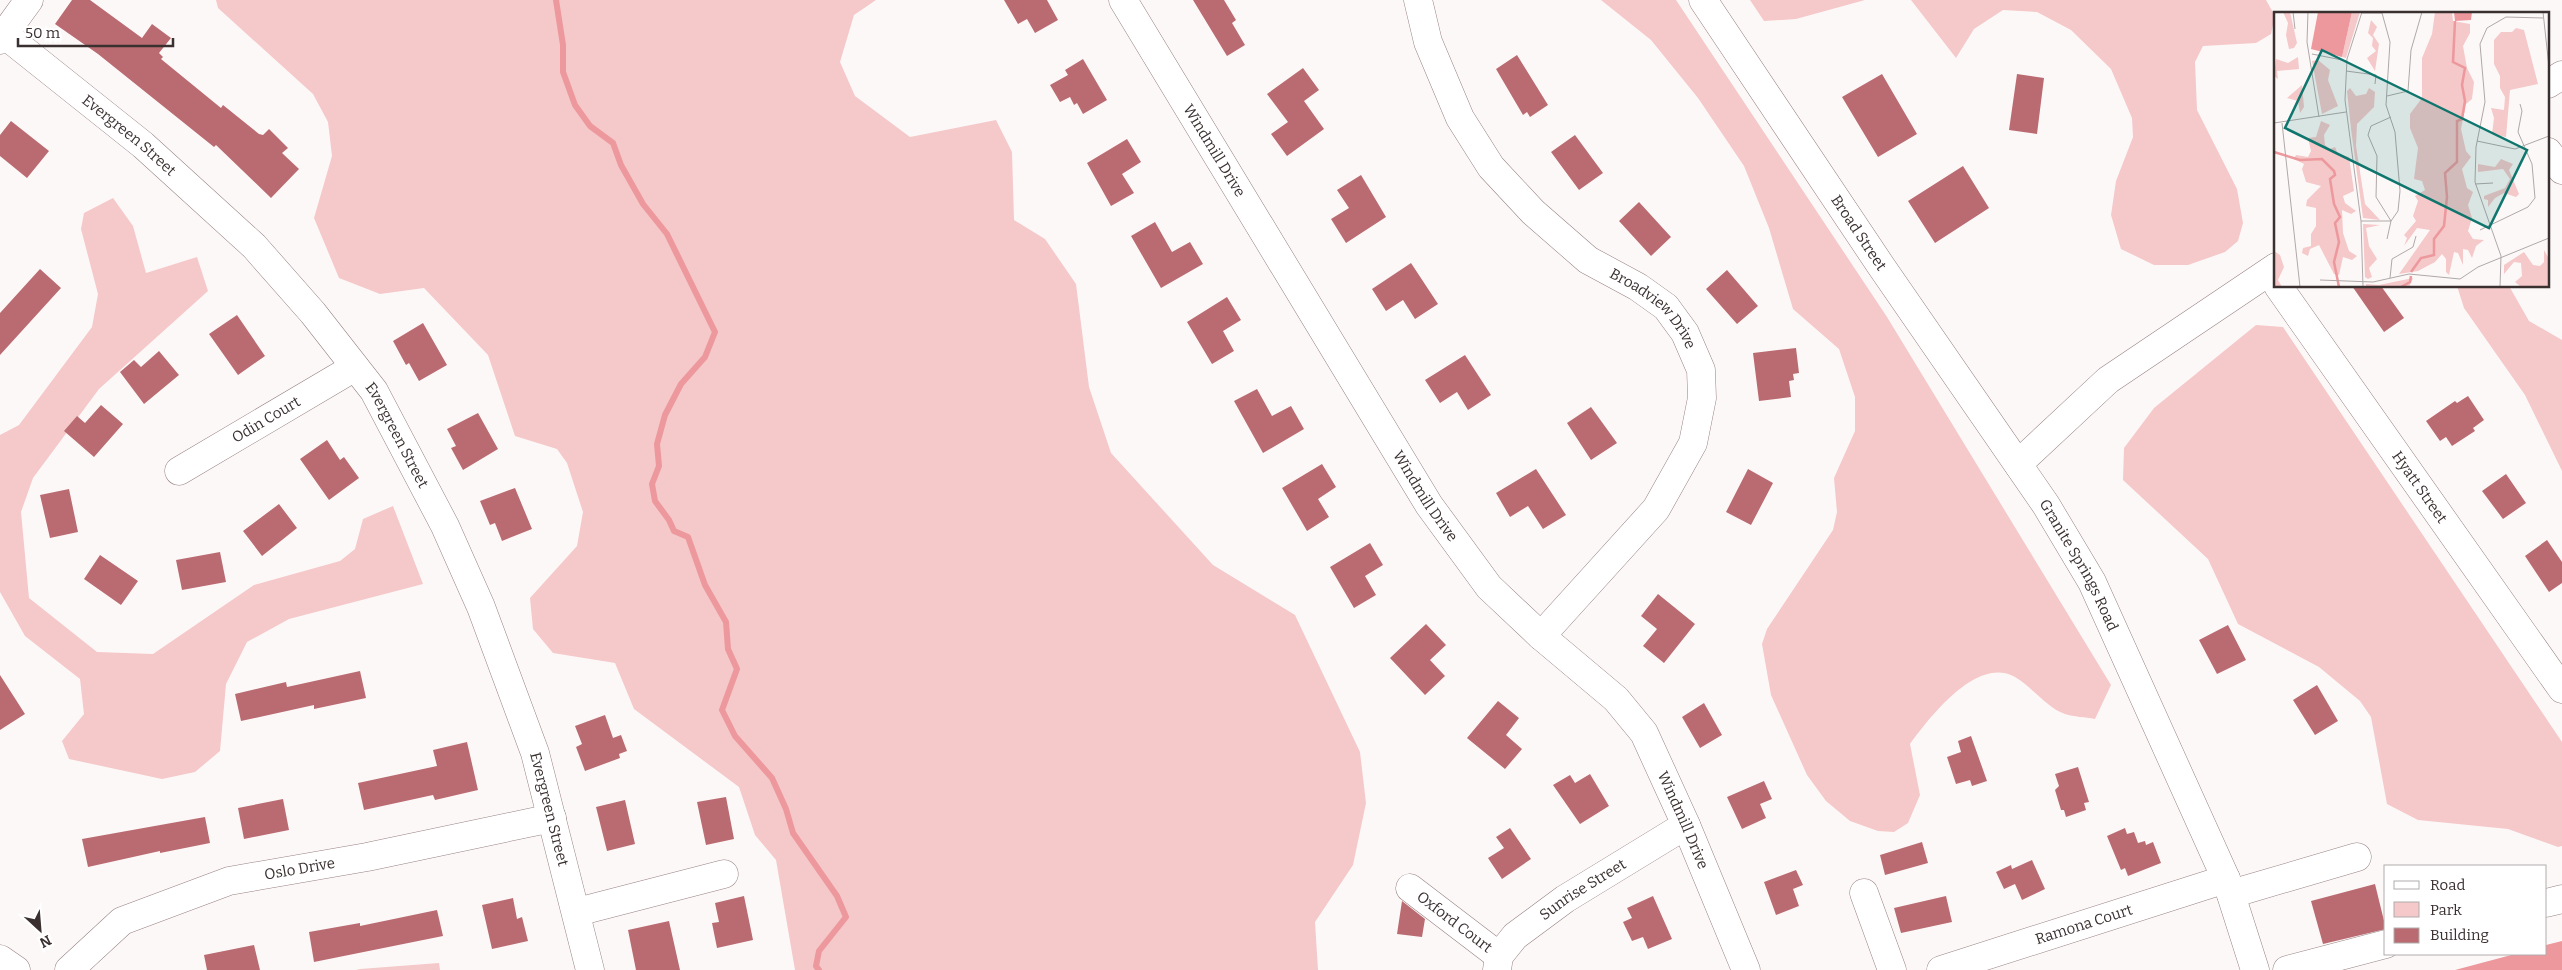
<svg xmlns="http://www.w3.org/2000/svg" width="2562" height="970" viewBox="0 0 2562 970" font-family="Bitter,serif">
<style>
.green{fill:#f5c8c9}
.water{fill:#ec989d}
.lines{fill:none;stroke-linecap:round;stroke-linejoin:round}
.stream{stroke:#ec989d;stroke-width:6}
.building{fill:#ba6b71}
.minor-casing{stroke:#988283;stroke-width:29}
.minor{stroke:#fff;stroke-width:28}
.labels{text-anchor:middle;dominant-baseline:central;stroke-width:4.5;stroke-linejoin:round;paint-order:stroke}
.street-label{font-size:15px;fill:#3a3030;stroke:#fff}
.inset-river{fill:none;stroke:#ec989d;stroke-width:2.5}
.inset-road{fill:none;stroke:#afa8a8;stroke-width:1}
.view{fill:#0f766e;fill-opacity:0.15;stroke:#0f766e;stroke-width:2.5}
.inset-edge{fill:none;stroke:#3a3030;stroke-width:2.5}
</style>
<rect width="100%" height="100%" fill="#fdf8f8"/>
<path class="green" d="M216,0H876L854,15L840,62L855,96L910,137L996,120L1012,152L1014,220L1045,239L1076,284L1089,387L1111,453L1213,565L1295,615L1360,752L1366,803L1353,865L1315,922L1318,970H795L776,860L755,835L739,787L634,709L615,663L553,653L533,629L530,598L577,546L583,512L567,463L557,449L515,436L488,355L424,288L380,294L339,278L314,218L332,156L328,122L313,94L218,8Z
M1601,0H1676L1887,317L2111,685L2095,719C2085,717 2074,717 2065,714C2048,709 2031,686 2015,677C1977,655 1929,718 1910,744L1920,795L1908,823L1894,832L1878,831L1850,821L1826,801L1807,775L1771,695L1762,644L1767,629L1833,530L1837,512L1834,478L1855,431V397L1839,349L1793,309L1769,228L1744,166L1698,98L1651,40Z
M1750,0H1865L1796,19L1764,21Z
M1911,0H2266L2275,16L2271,34L2256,43L2203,46L2195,62L2197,110L2237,189L2243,223L2238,241L2225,252L2188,265H2154L2121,249L2111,215L2116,181L2133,137L2132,118L2111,69L2071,30L2037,12L2003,10L1974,29L1956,58Z
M113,198L133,226L146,273L197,257L208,291L99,389L33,478L21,512L29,598L97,652L153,654L254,585L340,561L355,549L363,519L393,506L423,584L289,619L247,642L226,684L220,751L195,772L162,779L69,759L62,741L84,714L80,679L25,636L0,592V435L19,425L92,327L98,294L81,229L84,213Z
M2457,286H2509L2529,321L2562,340V471L2525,395L2464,308Z
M2256,325L2283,327L2562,742V846L2558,847L2508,829L2418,820L2387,804L2371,717L2360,701L2319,667L2238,624L2208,559L2123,480L2124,448L2154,408Z
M439,963L440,970H356L360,969Z"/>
<path class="water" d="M2562,941V970H2455L2515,954H2546V945Z"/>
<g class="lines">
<path class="stream" d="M556,0L563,45V72L575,105L590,126L613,143L621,165L643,204L667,234L715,332L705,357L681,384L665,415L657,444L659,466L652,484L655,501L669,520L674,531L688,537L705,585L726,622L728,649L737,669L722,710L735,736L772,778L786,809L793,833L837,896L846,917L819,951L816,966L819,970"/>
</g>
<path class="building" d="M72,0H90L142,38L152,24L171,38L159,53L163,57L161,59L221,108L223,105L259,134L263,135L269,129L288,148L282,153L299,169L271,198L216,145L214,147L98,54L55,24Z
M1004,0H1047L1058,20L1035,33L1027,19L1018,24Z
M1193,0H1224L1236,20L1232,23L1245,45L1227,56Z
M1517,55L1548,105L1530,117L1527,112L1523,115L1496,69Z
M1083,59L1107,100L1083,114L1077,103L1074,105L1070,97L1060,102L1050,85L1068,75L1065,70Z
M1303,68L1319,90L1304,101L1324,129L1287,156L1271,134L1288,122L1267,94Z
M1882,74L1917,134L1878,157L1842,97Z
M2017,74L2044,78L2037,134L2009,130Z
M11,121L49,151L27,178L0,156V135Z
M1575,135L1603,173L1579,190L1551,152Z
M1127,139L1141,162L1122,174L1134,193L1111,206L1087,163Z
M1963,166L1989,208L1935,243L1908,201Z
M1361,175L1386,217L1346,243L1331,219L1349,208L1337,190Z
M1639,202L1671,237L1651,256L1619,221Z
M1155,222L1172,252L1190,242L1203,264L1161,288L1131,236Z
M1411,263L1438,304L1415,319L1403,300L1386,311L1372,289Z
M40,269L61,288L0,355V313Z
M1727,270L1758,306L1737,324L1706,289Z
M2352,286H2381L2404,318L2384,332Z
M1227,297L1241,320L1223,331L1234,351L1212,364L1187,322Z
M237,315L265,356L238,375L209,334Z
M423,323L447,365L419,381L409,363L406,365L393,341Z
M1796,348L1799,373L1793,374L1794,380L1789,381L1791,397L1759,401L1753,353Z
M159,351L179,375L144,404L120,372L134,360L141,367Z
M1465,355L1491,395L1468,410L1457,392L1440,403L1425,380Z
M1257,389L1272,416L1291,406L1304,429L1263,453L1234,401Z
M2468,396L2484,420L2473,428L2475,431L2452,446L2446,437L2440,441L2426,421L2455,401L2457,403Z
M101,405L123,424L94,457L64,431L77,416L85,423Z
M1591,407L1617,443L1591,460L1567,423Z
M478,413L498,449L463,470L451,448L456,446L447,429Z
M327,440L340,460L344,457L359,478L329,500L300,459Z
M1322,464L1336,487L1318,499L1329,517L1307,531L1282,488Z
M1536,469L1566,515L1543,529L1528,506L1510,517L1496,493Z
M1748,469L1773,483L1751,525L1726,512Z
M2506,474L2526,503L2503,519L2482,491Z
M515,488L532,529L502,541L495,523L490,525L480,501Z
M69,489L78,532L50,538L40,495Z
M279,504L297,528L262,556L243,531Z
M2547,540L2562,562V583L2549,592L2525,556Z
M1370,543L1383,565L1365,576L1376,595L1354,608L1330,567Z
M220,552L226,582L182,590L176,560Z
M100,555L138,581L121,605L84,579Z
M1658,594L1695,624L1664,663L1643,646L1657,629L1641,616Z
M1426,624L1446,645L1430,660L1445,676L1425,695L1390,658Z
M2228,625L2246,660L2217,674L2199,640Z
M360,671L366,698L314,709V705L241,721L235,694L286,682L287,687Z
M0,675L25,714L0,730Z
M2317,685L2338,721L2315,735L2293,700Z
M1498,701L1519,718L1506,735L1522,749L1505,769L1467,738Z
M1704,703L1722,735L1700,748L1682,717Z
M605,715L613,738L621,735L627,751L619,754L620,758L585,771L576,747L582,744L575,726Z
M1971,736L1987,781L1972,786L1970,780L1956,784L1947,757L1961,752L1958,741Z
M467,742L478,790L435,800L433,795L364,810L358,783L437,766L433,750Z
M2078,767L2089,802L2084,803L2086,810L2066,817L2064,810H2061L2055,790L2059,786L2055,774Z
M1590,774L1609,806L1580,824L1553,785L1570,775L1575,783Z
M1764,781L1772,799L1760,804L1766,818L1742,829L1727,797Z
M726,797L734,839L706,845L697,802Z
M283,799L289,830L244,839L238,808Z
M625,800L635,844L607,851L596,807Z
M205,817L210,843L160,853V851L88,867L82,839Z
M1510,828L1531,859L1502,879L1488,858L1504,848L1496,837Z
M2125,828L2127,834L2134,832L2138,843L2145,841L2146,845L2153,842L2161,863L2128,876L2125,868L2121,870L2107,836Z
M1922,842L1928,863L1885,875L1880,855Z
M2032,860L2045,889L2022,900L2015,884L2004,889L1996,872L2011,865L2012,869Z
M1796,870L1803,885L1793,889L1799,906L1776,915L1764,882Z
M2375,884L2386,929L2323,944L2311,901Z
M744,896L753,940L717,948L712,923L719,922L715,903Z
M1653,896L1672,939L1648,949L1643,937L1632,941L1623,922L1632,918L1627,908Z
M1946,896L1952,922L1901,933L1894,908Z
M513,898L517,919L522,917L528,941L492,949L482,905Z
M1402,901L1425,919L1422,937L1397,934Z
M437,910L443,936L314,962L309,932L360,923V926Z
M669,921L680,970H636L628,930Z
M254,945L260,970H207L204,955Z"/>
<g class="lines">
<defs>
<g id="minor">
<path id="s1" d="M1123,0L1429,505L1489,587L1541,636L1616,699L1644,733L1686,825L1746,970"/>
<path id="s2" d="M1418,0L1428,42L1460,118L1491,167L1533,212L1588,260L1638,287L1666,307L1685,333L1701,370L1702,398L1693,443L1656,509L1541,636"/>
<path id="s3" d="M1703,0L1881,266L2046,505L2092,582L2226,879L2255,970"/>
<path id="s4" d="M0,31L143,145L254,246L313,313L374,391L445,526L481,607L535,753L590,970"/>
<path d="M0,40L29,0"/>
<path d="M2548,84L2562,75"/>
<path d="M2548,152L2562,170"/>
<path id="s5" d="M2278,286L2562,689"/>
<path d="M2018,464L2108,380L2276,267"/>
<path id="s6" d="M179,471L355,367"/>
<path id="s7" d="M1410,888L1499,956"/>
<path d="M1864,893L1892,970"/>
<path d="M2231,894L2357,857"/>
<path d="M2546,903L2562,899"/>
<path d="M577,912L724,874"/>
<path d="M0,959L16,970"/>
<path id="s8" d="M69,970L122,921L229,881L367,857L552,818"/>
<path id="s9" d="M1497,970L1499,956L1515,936L1565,899L1686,825"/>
<path id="s10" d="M1941,970L2226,879"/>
<path d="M2287,970L2386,944"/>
</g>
</defs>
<use href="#minor" class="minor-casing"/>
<use href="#minor" class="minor"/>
</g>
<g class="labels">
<g class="street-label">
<text stroke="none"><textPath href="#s4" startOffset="166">Evergreen Street</textPath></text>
<text stroke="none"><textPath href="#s1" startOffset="176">Windmill Drive</textPath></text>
<text stroke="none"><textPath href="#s3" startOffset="280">Broad Street</textPath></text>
<text stroke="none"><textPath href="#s2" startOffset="401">Broadview Drive</textPath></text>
<text stroke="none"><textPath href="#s6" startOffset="101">Odin Court</textPath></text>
<text stroke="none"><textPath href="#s4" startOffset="571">Evergreen Street</textPath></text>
<text stroke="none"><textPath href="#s5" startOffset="246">Hyatt Street</textPath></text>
<text stroke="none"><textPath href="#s1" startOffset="581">Windmill Drive</textPath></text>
<text stroke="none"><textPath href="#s3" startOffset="679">Granite Springs Road</textPath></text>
<text stroke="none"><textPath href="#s4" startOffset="976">Evergreen Street</textPath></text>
<text stroke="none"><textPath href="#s1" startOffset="1001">Windmill Drive</textPath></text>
<text stroke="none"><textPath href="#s8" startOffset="258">Oslo Drive</textPath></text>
<text stroke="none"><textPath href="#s9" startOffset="122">Sunrise Street</textPath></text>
<text stroke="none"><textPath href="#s7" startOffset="56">Oxford Court</textPath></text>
<text stroke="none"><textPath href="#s10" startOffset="150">Ramona Court</textPath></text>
</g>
</g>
<g transform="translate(2274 12)">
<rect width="275" height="275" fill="#fdf8f8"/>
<path d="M9,0H16L23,31L20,36L15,37L12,23L14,11ZM78,0H86L72,46L68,45ZM161,0H178L179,9L196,12V21L189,34L193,56L200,70L198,87L192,92L187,117L192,139L197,145L188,157L193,176L199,180L194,193L198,206L194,219L199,227L210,228L202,234L198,246L194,238L189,237V253L184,241L180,240L175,263L172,260V247L168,242L161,250L144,259L125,262L156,218L143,216L130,234L133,226L130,223L142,209L139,204L144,189L141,184L151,178L148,169L140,167L144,136L136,116V102L148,86V46L158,22ZM97,8L103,15L99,23L105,32L101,59L93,46L102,39L98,34L99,26L94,21ZM242,16L250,18L264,72L236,78L232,125L218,122L220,106L217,96L230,98L231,85L226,76V64L220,52V28L227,20H238ZM24,45L25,57L3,59L4,67L0,64L2,47L14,51ZM44,48L56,58L54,68L64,94L48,102L38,49ZM28,73L30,95L26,101L24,89L13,86ZM76,76L82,84L92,82L95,76L101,80L100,95L83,112L82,134L91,192L106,208L89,206L77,117L73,79ZM47,109L56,113L50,123L51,133L56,137L61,135L64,142L75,145L80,179L69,184L71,191L82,199L77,202L68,198L69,221L75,239L83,244L78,248L69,245L65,263L60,262L45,233L36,237L34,244L28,241L29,236L37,234V222L42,214V196L32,194L33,188L47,174L32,170L28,157L30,152L20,147L22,143L34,145L37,139L34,126L42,125ZM227,147L239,152L235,158L245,182L242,185L230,181L221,186L214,195V188L210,187V184L231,176L236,167L229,157L204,160V152L221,155ZM89,212L106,213L92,216L95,234L103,247L95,256L98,265L94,267L91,265ZM270,238L275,247V275H247L241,270L248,264L247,251L240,250L230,262V253L250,240L259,253L266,254L270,250ZM0,239L6,243L10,255L4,268L8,275H0ZM139,266L135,275H92V272L105,273Z" fill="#f5c8c9"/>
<path d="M44,0H78L68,45L37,37ZM180,0H198L197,8L181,9Z" fill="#ec989d"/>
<path class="inset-river" d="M0,140L26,148L48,147L60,159L61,163L56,167L60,192L66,205L61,211L65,230L60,250L65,275M137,260L147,246L160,243V227L170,214L173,185L171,161L183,150V109L188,107L191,89L188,73L191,56L179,50L181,9M127,275L136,270L137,264"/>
<path class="inset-road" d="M19,0L21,17M34,0L33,30L45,105M88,0L73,47L71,88L87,209L89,275M269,0L275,55M87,1H108M108,1L116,30L112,93L121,120L126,179L124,199L117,209M38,42L73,49M72,59L102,63L101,72M113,84L134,79L137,38L148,0M0,111L72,100M8,111L26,275M203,129L241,137L275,124M201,172L219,171M87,209H117M117,209L102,185L103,144L94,123L97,114L117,105M206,218L254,195L261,186L258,152L244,120L248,99L246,92M113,227L117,209M116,266L118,247L139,235L142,224M46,268L99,270L135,262L186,267L204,255L275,226M226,275L227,244L201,170L202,135L211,90L206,32L213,16L232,5L269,6"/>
<path class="view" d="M48,38L253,138L215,216L11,116Z"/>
<rect width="275" height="275" class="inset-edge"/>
</g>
<rect x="2384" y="865" width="162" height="90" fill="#ffffff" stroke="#b0acac"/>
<rect x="2394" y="881" width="25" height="8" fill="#ffffff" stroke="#b0acac"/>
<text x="2430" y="890" font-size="15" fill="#3a3030">Road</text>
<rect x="2394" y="902" width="25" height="15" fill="#f5c8c9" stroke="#b0acac"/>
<text x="2430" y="915" font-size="15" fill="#3a3030">Park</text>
<rect x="2394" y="928" width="25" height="15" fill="#ba6b71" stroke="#b0acac"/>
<text x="2430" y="940" font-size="15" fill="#3a3030">Building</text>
<g transform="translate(40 930) rotate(154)" stroke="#ffffff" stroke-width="4" paint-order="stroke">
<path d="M0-4L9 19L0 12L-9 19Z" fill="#3a3030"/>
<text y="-8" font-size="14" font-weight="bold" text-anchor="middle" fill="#3a3030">N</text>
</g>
<path d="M18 38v8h155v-8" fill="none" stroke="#3a3030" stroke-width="2.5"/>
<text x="25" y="38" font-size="15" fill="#3a3030" stroke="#ffffff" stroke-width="4" paint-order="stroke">50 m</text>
</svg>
